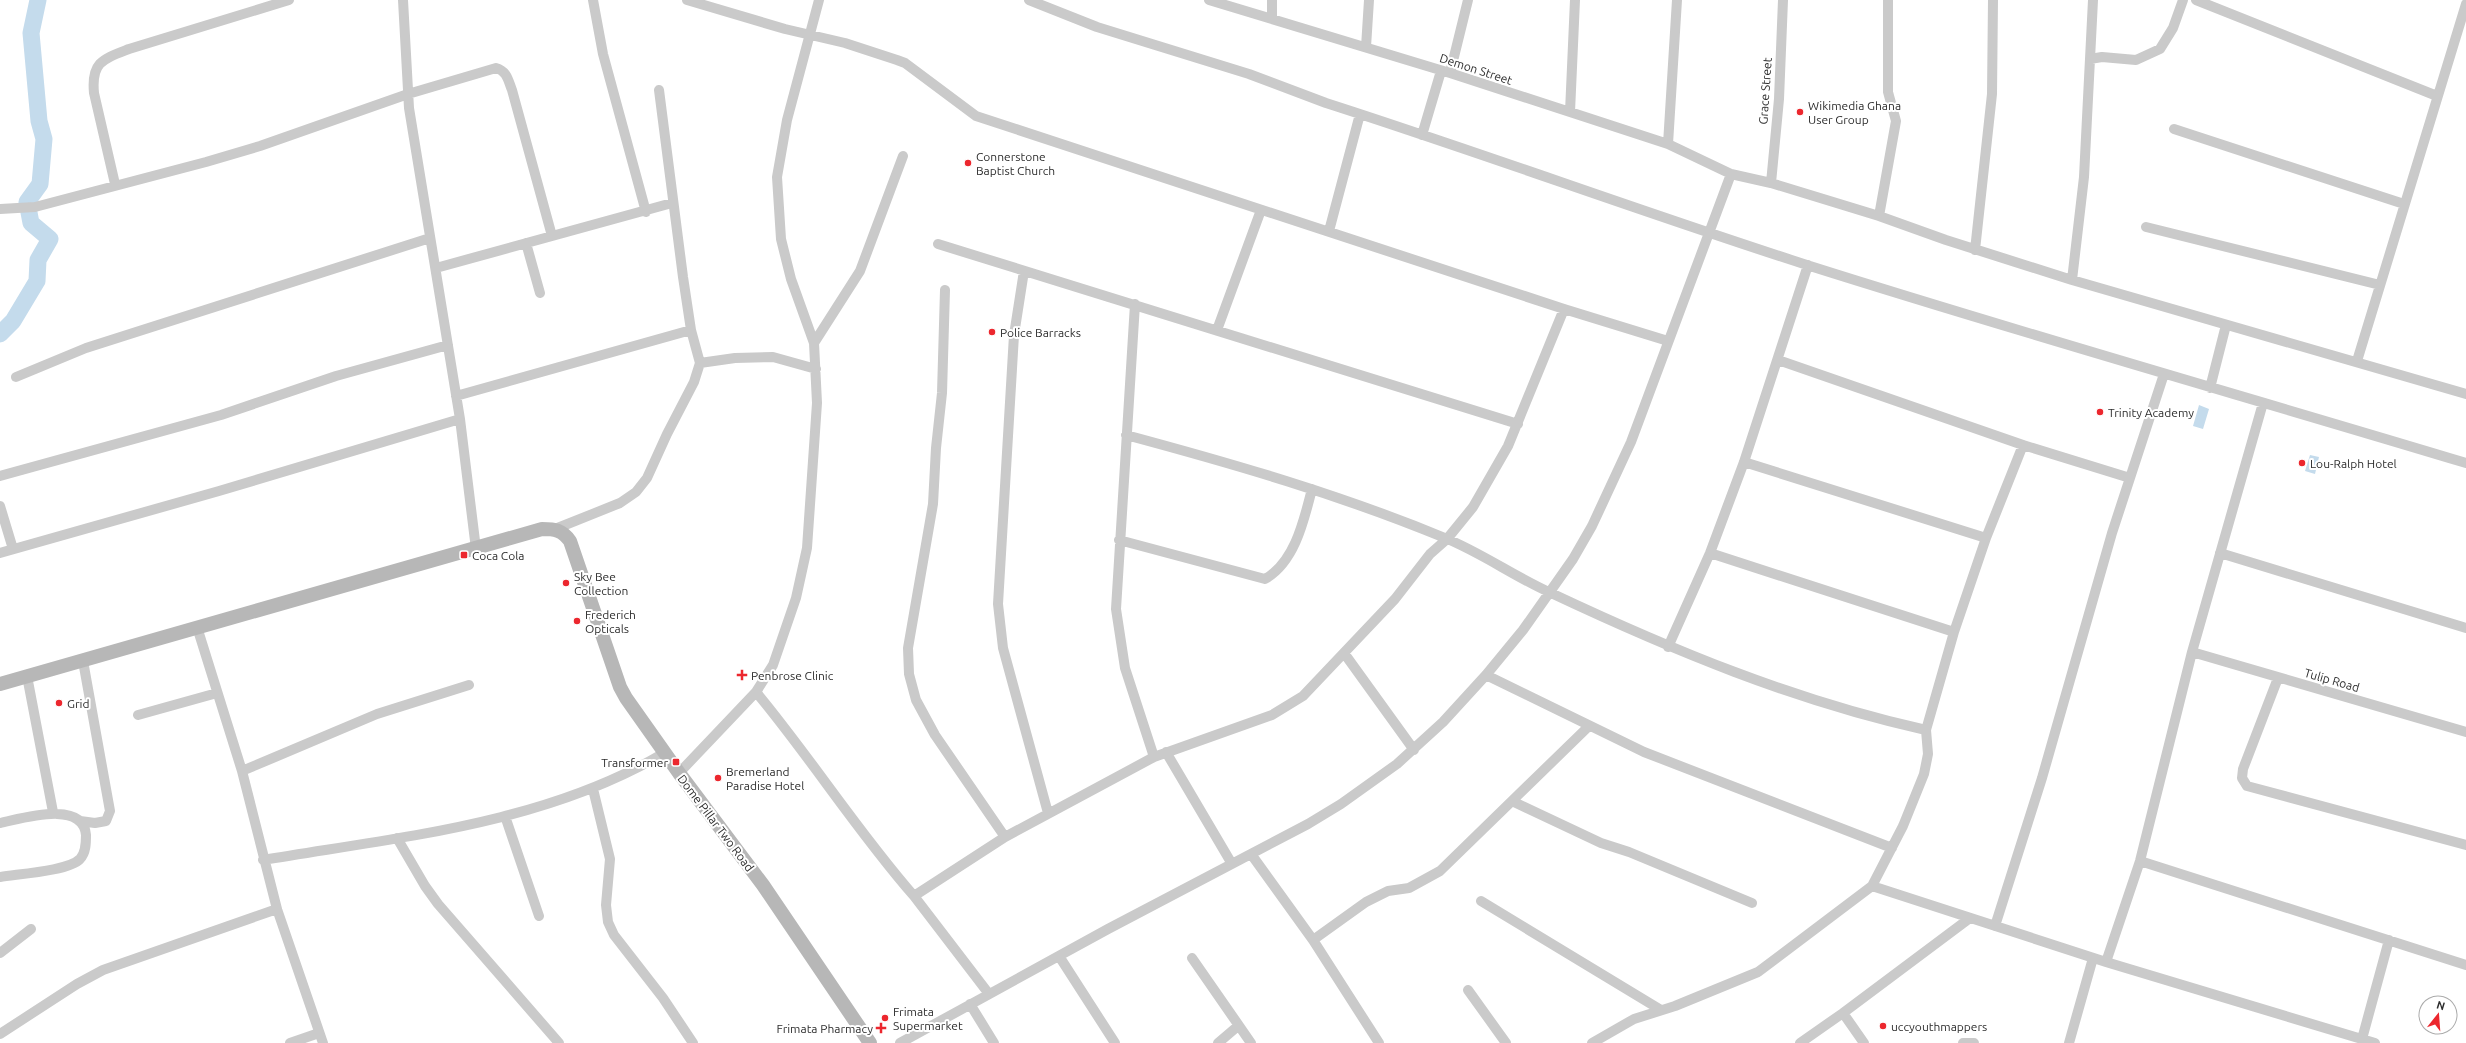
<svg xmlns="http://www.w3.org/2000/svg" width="2466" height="1043" viewBox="0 0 2466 1043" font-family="Ubuntu,sans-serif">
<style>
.water{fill:#c4dbec}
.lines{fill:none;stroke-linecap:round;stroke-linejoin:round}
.river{stroke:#c4dbec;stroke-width:17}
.street{stroke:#cacaca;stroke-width:10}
.secondary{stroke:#b7b7b7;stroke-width:14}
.poi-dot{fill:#ec272e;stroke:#fff;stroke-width:1.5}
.labels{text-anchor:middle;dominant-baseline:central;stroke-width:4;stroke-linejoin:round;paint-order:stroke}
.street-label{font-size:12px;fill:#2d2d2d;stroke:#fff}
.poi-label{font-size:12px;fill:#2d2d2d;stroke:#fff;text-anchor:start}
</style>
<rect width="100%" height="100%" fill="#fff"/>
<path class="water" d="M2199,405L2209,409L2203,429L2193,426Z
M2310,455L2319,457L2315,474L2305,471Z"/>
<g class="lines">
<path class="river" d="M0,334L13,321L37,281L38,260L50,239L31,223L27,202L40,184L44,139L39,121L31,33L38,0"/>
<path class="street" d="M403,0L409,108L460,419L476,549
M593,0L603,54L646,212
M687,0L785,29L845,43L897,60L905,63L976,116L1564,309L1668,341
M1029,0L1097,27L1249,74L1326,103C1488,155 1648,214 1810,266C2028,335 2247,397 2466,463
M1209,0L1450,73L1668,144L1731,174L1771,183L1879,216L1946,240L2072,280L2466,394
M1272,0V19
M2196,0L2437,96
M1366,47L1369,0
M2090,59L2102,57L2136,60L2160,49L2173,28L2183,0
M1450,73L1468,0
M1570,112L1575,0
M2174,129L2404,204
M1422,135L1441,71
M1668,144L1677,0
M1771,183L1779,99L1783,0
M115,184L94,93C91,62 103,59 129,49L289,0
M0,209L35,207L206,162L260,146L408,94L496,68C507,71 508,80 512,90L552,236
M1879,216L1896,121L1888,92V0
M2146,227L2380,285
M1329,231L1360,114
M526,243L540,293
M938,244L1518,424
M1975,250L1992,94L1993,0
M436,268L672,203
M1024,271L1014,335L998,604L1003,648L1048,813
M2072,280L2084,177L2093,0
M945,290L942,393L936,448L933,504L908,648L909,674L916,700L935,735L1005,837
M1135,304L1116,609L1125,668L1154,757
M1217,330L1261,210
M814,343L860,271L903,156
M1778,360L2023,445L2130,478
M2357,361L2466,4
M700,363L735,358L773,357L816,369
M16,377L86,348L430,238
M2210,388L2226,325
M456,396L691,330
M1126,435C1234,464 1341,495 1445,538C1482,553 1515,577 1551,593C1672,650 1795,701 1926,730
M1744,462L1986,538
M0,476L221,415L336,376L448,345
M0,506L13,549
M555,529L620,503L636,492L647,478L667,434L694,382L700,363L691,330L683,277L659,90
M1119,540L1265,579C1295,562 1304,520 1312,489
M0,553L219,491L460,419
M1710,553L1954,632
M2220,553L2466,628
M197,627L242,771L277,909L323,1043
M1668,647L1710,553L1744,462L1808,265
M2192,652L2466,732
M1344,653L1414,750
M1486,675L1644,752L1892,848
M27,676L53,812
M2278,678L2243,769L2242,778L2247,786L2466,845
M756,692C811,758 857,831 914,896L1005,837L1154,757L1272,715L1303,696L1395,599L1430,554L1447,539L1473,507L1508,446L1564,309
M138,715L217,693
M1166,752L1232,864
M242,771L377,714L469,685
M679,773L756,692L773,665L796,598L807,548L817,403L814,343L791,279L781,239L777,177L787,120L819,0
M593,789L610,859L606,905L608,922L614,935L663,998L693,1043
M1514,802L1601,843L1629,852L1752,903
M505,816L539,916
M80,821L95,823L106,821L110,811L83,661
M0,823C21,819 83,799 86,835C86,843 86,853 80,859C69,871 17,874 0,877
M397,838L425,886L438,904L559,1043
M1251,854L1313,940L1379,1043
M263,860C399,837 544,824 664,753
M2140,861L2466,965
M1872,886L2106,962L2375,1043
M914,896L989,994
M1481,901L1661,1010
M1995,926L2042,778L2112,533L2164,374
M1313,940L1366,902L1388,891L1409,888L1440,871L1589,726
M0,953L31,929
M1059,956L1115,1043
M1192,958L1251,1043
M2106,962L2140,861L2192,652L2263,403
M1468,990L1506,1043
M970,1004L994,1043
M1843,1013L1864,1043
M0,1034L77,984L103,970L277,909
M2362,1039L2389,940
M290,1043L319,1033
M900,1043L1108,929L1308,824L1341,804L1397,764L1443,722L1486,675L1523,630L1573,559L1592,526L1631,442L1731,174
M1218,1043L1238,1026
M1592,1043L1634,1019L1675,1006L1758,972L1872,886L1903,826L1924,774L1928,754L1926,730L1954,632L1986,538L2023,445
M1800,1043L1843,1013L1970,918
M1963,1043H1974
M2069,1043L2093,958"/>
<path class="secondary" d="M0,684L542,529C555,529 562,530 570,541L620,687L626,698L679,773L763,885L870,1043"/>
</g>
<g class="poi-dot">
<circle cx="1800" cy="112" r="4"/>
<circle cx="968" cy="163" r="4"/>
<circle cx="992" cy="332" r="4"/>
<circle cx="2100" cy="412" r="4"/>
<circle cx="2302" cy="463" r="4"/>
<rect x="460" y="551" width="8" height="8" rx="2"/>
<circle cx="566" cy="583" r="4"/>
<circle cx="577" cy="621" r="4"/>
<path d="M740 669h4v4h4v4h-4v4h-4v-4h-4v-4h4z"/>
<circle cx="59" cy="703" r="4"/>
<rect x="672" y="758" width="8" height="8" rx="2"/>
<circle cx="718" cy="778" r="4"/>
<circle cx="885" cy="1018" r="4"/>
<circle cx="1883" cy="1026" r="4"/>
<path d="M879 1022h4v4h4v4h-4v4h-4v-4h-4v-4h4z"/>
</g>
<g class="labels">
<g class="street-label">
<text transform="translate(1476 69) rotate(18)">Demon Street</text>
<text transform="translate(1765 91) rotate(-86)">Grace Street</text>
<text transform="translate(2332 680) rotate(16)">Tulip Road</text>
<text transform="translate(716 823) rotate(53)">Dome Pillar Two Road</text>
</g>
<g class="poi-label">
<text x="1808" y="105">Wikimedia Ghana<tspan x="1808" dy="14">User Group</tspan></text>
<text x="976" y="156">Connerstone<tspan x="976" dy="14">Baptist Church</tspan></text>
<text x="1000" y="332">Police Barracks</text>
<text x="2108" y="412">Trinity Academy</text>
<text x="2310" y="463">Lou-Ralph Hotel</text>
<text x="472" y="555">Coca Cola</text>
<text x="574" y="576">Sky Bee<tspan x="574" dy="14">Collection</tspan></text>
<text x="585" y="614">Frederich<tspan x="585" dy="14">Opticals</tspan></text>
<text x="751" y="675">Penbrose Clinic</text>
<text x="67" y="703">Grid</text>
<text x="668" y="762" text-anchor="end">Transformer</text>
<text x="726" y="771">Bremerland<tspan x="726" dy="14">Paradise Hotel</tspan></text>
<text x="893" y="1011">Frimata<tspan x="893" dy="14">Supermarket</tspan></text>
<text x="1891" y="1026">uccyouthmappers</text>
<text x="873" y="1028" text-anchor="end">Frimata Pharmacy</text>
</g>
</g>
<g transform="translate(2438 1015) rotate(17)"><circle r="19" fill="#ffffff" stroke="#ababab"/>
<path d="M0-3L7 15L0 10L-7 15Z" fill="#ec272e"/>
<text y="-6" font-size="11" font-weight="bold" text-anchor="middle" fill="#2d2d2d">N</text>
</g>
</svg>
